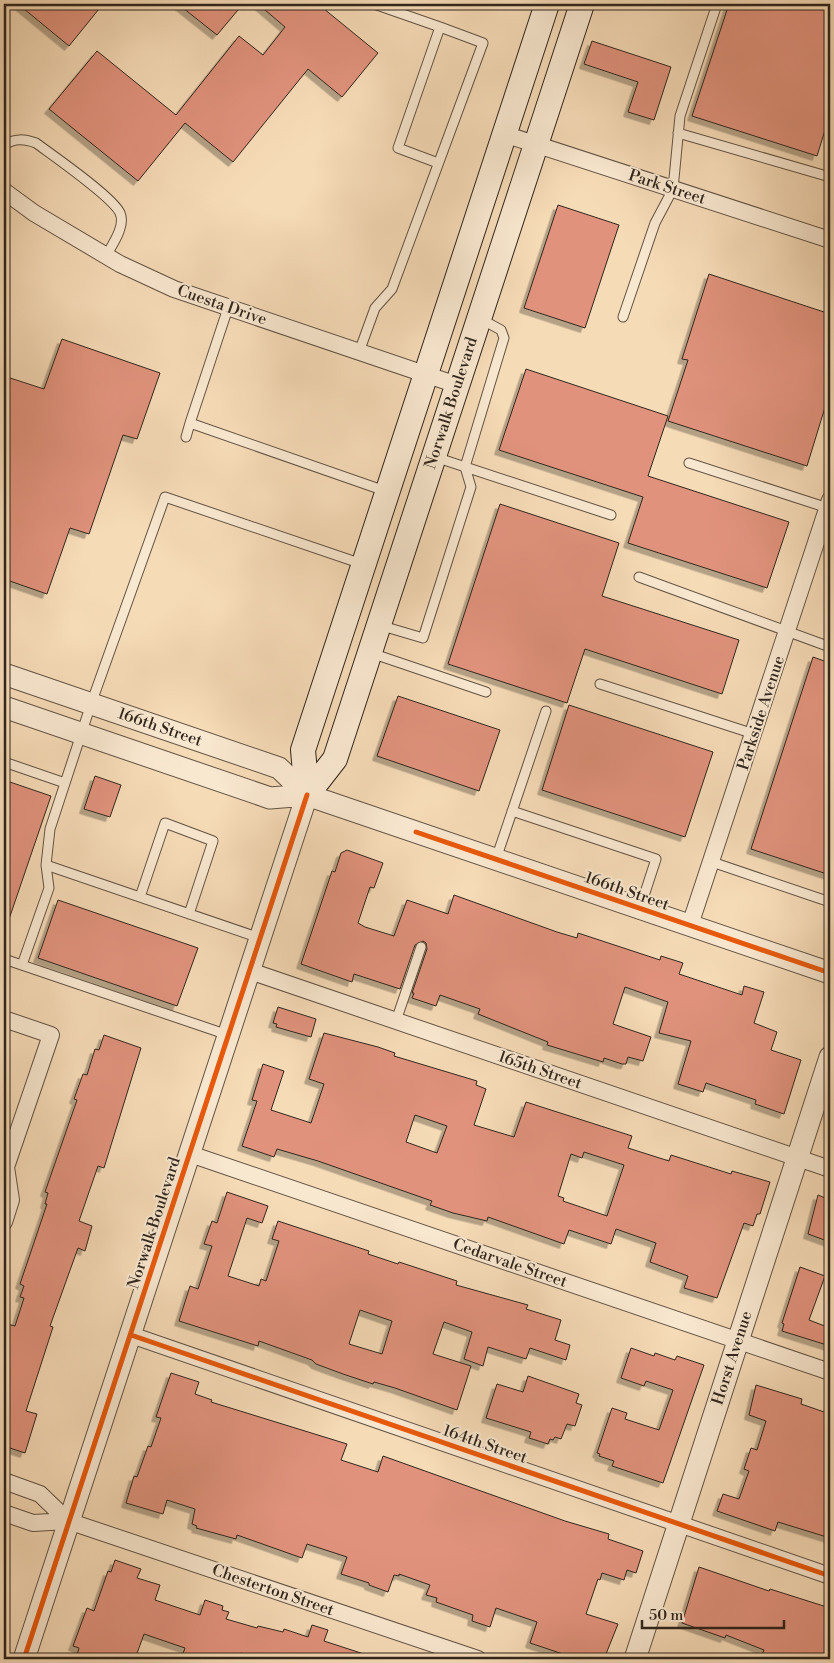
<svg xmlns="http://www.w3.org/2000/svg" width="834" height="1663" viewBox="0 0 834 1663" font-family="'Libre Bodoni',serif">
<style>
.building{fill:#e0927b;stroke:#30261d;fill-rule:evenodd;filter:url(#shadow)}
.lines{fill:none;stroke-linecap:round;stroke-linejoin:round}
.service-casing{stroke:#625344;stroke-width:11}
.minor-casing{stroke:#625344;stroke-width:18}
.tertiary-casing{stroke:#625344;stroke-width:23}
.secondary-casing{stroke:#30261d;stroke-width:26}
.service{stroke:#f9e8d0;stroke-width:9}
.minor{stroke:#f9e8d0;stroke-width:16}
.tertiary{stroke:#f9e8d0;stroke-width:21}
.secondary{stroke:#f9e8d0;stroke-width:24}
.cycleway-casing{stroke:#f9e8d0;stroke-width:8}
.cycleway{stroke:#e8590c;stroke-width:5}
.labels{text-anchor:middle;dominant-baseline:central;stroke-width:4;stroke-linejoin:round;paint-order:stroke}
.street-label{font-size:16px;fill:#30261d;stroke:#f9e8d0}
</style>
<defs>
<filter id="shadow"><feDropShadow dx="-4.5" dy="4.5" stdDeviation="0" flood-color="#0004"/></filter>
</defs>
<rect width="100%" height="100%" fill="#f6dbb7"/>
<filter id="stains"><feTurbulence type="fractalNoise" baseFrequency=".004" numOctaves="4"/><feColorMatrix values="0 0 0 0 .2 0 0 0 0 .09 0 0 0 0 .02 0 0 0 .5 -.17"/></filter>
<radialGradient id="worn" r=".72"><stop offset=".6" stop-color="#630" stop-opacity="0"/><stop offset="1" stop-color="#630" stop-opacity=".3"/></radialGradient>
<path class="building" d="M18,4H103L69,46Z
M178,4H243L217,35Z
M258,4H318L378,53L342,97L308,69L233,162L185,123L138,181L49,109L97,51L176,115L239,36L263,55L285,27Z
M729,4H830V114L817,156L692,116Z
M592,41L671,67L654,120L628,112L638,82L584,64Z
M558,205L619,225L585,328L524,308Z
M709,274L830,314V391L807,466L668,421L688,360L682,359Z
M62,339L160,373L137,439L123,435L89,534L70,528L47,594L4,579V376L44,389Z
M526,369L668,416L648,476L789,522L767,588L628,543L643,497L499,450Z
M500,504L619,543L602,596L739,640L722,694L585,649L567,703L448,664Z
M813,657L830,663V875L751,849Z
M398,696L500,730L479,791L377,756Z
M569,705L713,752L685,837L542,790Z
M95,776L121,785L110,817L84,809Z
M4,780L51,796L6,928H4Z
M347,850L383,863L374,888L370,887L358,923L365,927L394,936L407,900L448,914L454,895L557,932L577,938L578,933L660,960L661,956L683,963L679,974L742,995L744,986L764,992L754,1023L777,1032L771,1050L801,1060L784,1114L755,1104L756,1100L706,1083L703,1092L678,1084L691,1041L659,1033L668,1002L625,987L613,1024L651,1037L643,1061L628,1057L626,1064H622L604,1058L603,1062L547,1045L548,1042L478,1014L480,1009L440,995L436,1006L412,998L414,993H412L427,949L426,943L423,941L415,945L400,989L354,974L352,982L301,964L332,871L335,872L341,853Z
M58,900L198,948L177,1006L38,958Z
M278,1007L316,1019L311,1037L276,1027L277,1024L273,1023Z
M324,1033L378,1047L395,1053L394,1056L477,1081L476,1085L486,1089L474,1125L514,1137L526,1102L632,1136L628,1148L669,1161L671,1155L731,1174L732,1171L770,1182L760,1214H757L753,1226L744,1223L717,1298L684,1288L688,1276L650,1262L656,1243L616,1229L611,1244L569,1230L564,1244L488,1217L487,1221L453,1213L430,1205L432,1201L318,1161L277,1149L274,1157L242,1146L257,1101L252,1100L263,1064L284,1071L271,1110L311,1123L324,1084L309,1079ZM415,1115L447,1126L437,1153L406,1142ZM584,1152L624,1165L607,1216L563,1201L564,1198L558,1196L571,1154L582,1158Z
M104,1035L141,1048L104,1168L98,1166L79,1221L92,1226L85,1251L78,1248L50,1326L53,1327L26,1411L37,1414L25,1453L4,1446V1333L7,1324L15,1326L24,1298L20,1297L24,1286L20,1284L47,1204H45L48,1193L45,1192L77,1100L74,1099L83,1074L87,1075L95,1049L99,1050Z
M227,1192L268,1206L262,1223L247,1218L228,1276L259,1286L261,1279L266,1281L279,1241L272,1239L278,1221L369,1251L368,1254L398,1264L399,1262L457,1281L456,1285L528,1305L526,1309L561,1320L555,1340L570,1345L566,1360L530,1348L526,1359L488,1347L483,1366L464,1359L472,1332L444,1322L433,1354L471,1366L457,1410L395,1388L374,1382L373,1384L343,1374L316,1364L312,1360L259,1341L258,1346L179,1321L190,1286L198,1289L212,1246L204,1244L212,1221L217,1223ZM360,1310L392,1321L382,1354L349,1344Z
M818,1195L830,1200V1242L808,1234Z
M800,1267L825,1276L809,1320L830,1328V1346L782,1331L784,1324L782,1323Z
M631,1348L654,1356L655,1353L675,1360L677,1356L704,1365L663,1483L612,1466L614,1461L599,1456L600,1454L597,1453L612,1408L627,1413L625,1419L659,1430L673,1390L646,1381L644,1386L621,1378Z
M171,1373L199,1382L195,1394L212,1400L211,1402L347,1444L341,1460L378,1472L383,1456L565,1521L609,1534L608,1539L643,1551L636,1573L627,1570L624,1580L602,1573L600,1580L598,1579L586,1614L618,1624L604,1659L591,1655L590,1659H578L530,1643L537,1622L496,1608L490,1627L472,1621L473,1615L436,1602L437,1598L426,1595L430,1585L399,1574V1576L394,1575L388,1592L369,1585V1583L341,1574L347,1557L307,1544L302,1558L237,1535L236,1539L196,1528L197,1526L192,1524L195,1509L167,1500L163,1514L126,1503L134,1476L137,1477L148,1446L151,1447L161,1418L156,1417Z
M528,1376L579,1394L576,1403L582,1405L575,1426L567,1424L561,1439L555,1437L553,1440L550,1439L548,1444L529,1438L531,1432L486,1418L497,1384L523,1392Z
M756,1385L802,1399L801,1404L830,1414V1538L778,1522L775,1531L717,1511L723,1494L739,1499L749,1471L744,1469L751,1448L757,1450L766,1421L749,1415Z
M115,1560L141,1569L137,1578L160,1585L155,1600L200,1615L205,1600L223,1606L222,1610L229,1612L226,1619L257,1628L258,1626L283,1632L284,1629L308,1637L312,1625L328,1630L324,1641L370,1656L369,1659H261L241,1653L240,1659H181L185,1648L144,1634L135,1659H76L79,1648L73,1646L87,1608L94,1611L108,1571L111,1572Z
M699,1567L769,1591L770,1589L830,1608V1658L825,1656L824,1659H760L764,1650L726,1635L725,1638L682,1623Z"/>
<g class="lines">
<defs>
<path id="service" d="M374,4L440,27
M678,133L830,177
M4,145C15,138 24,139 36,143C52,155 113,197 120,213C126,226 112,245 106,256
M228,308L190,423L388,492
M623,317L655,223L673,189L680,116L717,4
M359,352L375,308L392,289L483,43L440,27L398,148L438,163
M186,437L190,423
M435,457L611,515
M689,463L828,508
M639,577L830,647
M379,625L423,638L471,487L465,467L504,338L501,330L479,318
M371,653L486,692
M600,684L754,734
M4,762L65,783
M512,811L656,859L640,908
M496,859L546,711
M712,862L830,902
M140,897L165,823L213,841L189,914
M260,938L46,865L50,829L91,704L165,497L362,564
M4,959L228,1035
M22,965L49,888L46,865
M396,1021L421,947"/>
<path id="minor" d="M504,134L830,240
M4,191L34,213L120,264L174,289L457,385
M690,925L830,500
M250,971L830,1169
M4,1019L51,1035L6,1167L11,1200L4,1222
M190,1154L830,1372
M131,1335L830,1576
M4,1481L40,1494L68,1521
M4,1513L33,1523L68,1521L478,1659"/>
<path id="tertiary" d="M4,674L279,768L307,795
M4,707L270,798L307,795L830,973
M24,1659L307,795
M635,1659L830,1057"/>
<path id="secondary" d="M307,795L335,759L582,4
M307,795L303,750L547,4"/>
</defs>
<use href="#service" class="service-casing"/>
<use href="#minor" class="minor-casing"/>
<use href="#tertiary" class="tertiary-casing"/>
<use href="#secondary" class="secondary-casing"/>
<use href="#service" class="service"/>
<use href="#minor" class="minor"/>
<use href="#tertiary" class="tertiary"/>
<use href="#secondary" class="secondary"/>
<defs>
<path id="cycleway" d="M416,832L830,973
M131,1335L830,1576
M24,1659L307,795"/>
</defs>
<use href="#cycleway" class="cycleway-casing"/>
<use href="#cycleway" class="cycleway"/>
</g>
<g class="labels">
<g class="street-label">
<text transform="translate(667 187) rotate(18)">Park Street</text>
<text transform="translate(222 305) rotate(19)">Cuesta Drive</text>
<text transform="translate(451 403) rotate(-72)">Norwalk Boulevard</text>
<text transform="translate(761 713) rotate(-72)">Parkside Avenue</text>
<text transform="translate(160 727) rotate(19)">166th Street</text>
<text transform="translate(627 891) rotate(19)">166th Street</text>
<text transform="translate(540 1070) rotate(19)">165th Street</text>
<text transform="translate(154 1223) rotate(-72)">Norwalk Boulevard</text>
<text transform="translate(510 1263) rotate(19)">Cedarvale Street</text>
<text transform="translate(732 1358) rotate(-72)">Horst Avenue</text>
<text transform="translate(485 1444) rotate(19)">164th Street</text>
<text transform="translate(273 1590) rotate(19)">Chesterton Street</text>
</g>
</g>
<rect width="834" height="1663" fill="none" stroke="#f6dbb7" stroke-width="20"/>
<rect x="5" y="5" width="824" height="1653" fill="none" stroke="#30261d" stroke-width="2.5"/>
<rect x="10" y="10" width="814" height="1643" fill="none" stroke="#30261d"/>
<path d="M642 1620v8h142v-8" fill="none" stroke="#30261d" stroke-width="2.5"/>
<text x="649" y="1620" font-size="15" fill="#30261d" stroke="#f9e8d0" stroke-width="4" paint-order="stroke">50 m</text>
<rect width="100%" height="100%" filter="url(#stains)"/>
<rect width="100%" height="100%" fill="url(#worn)"/>
</svg>
